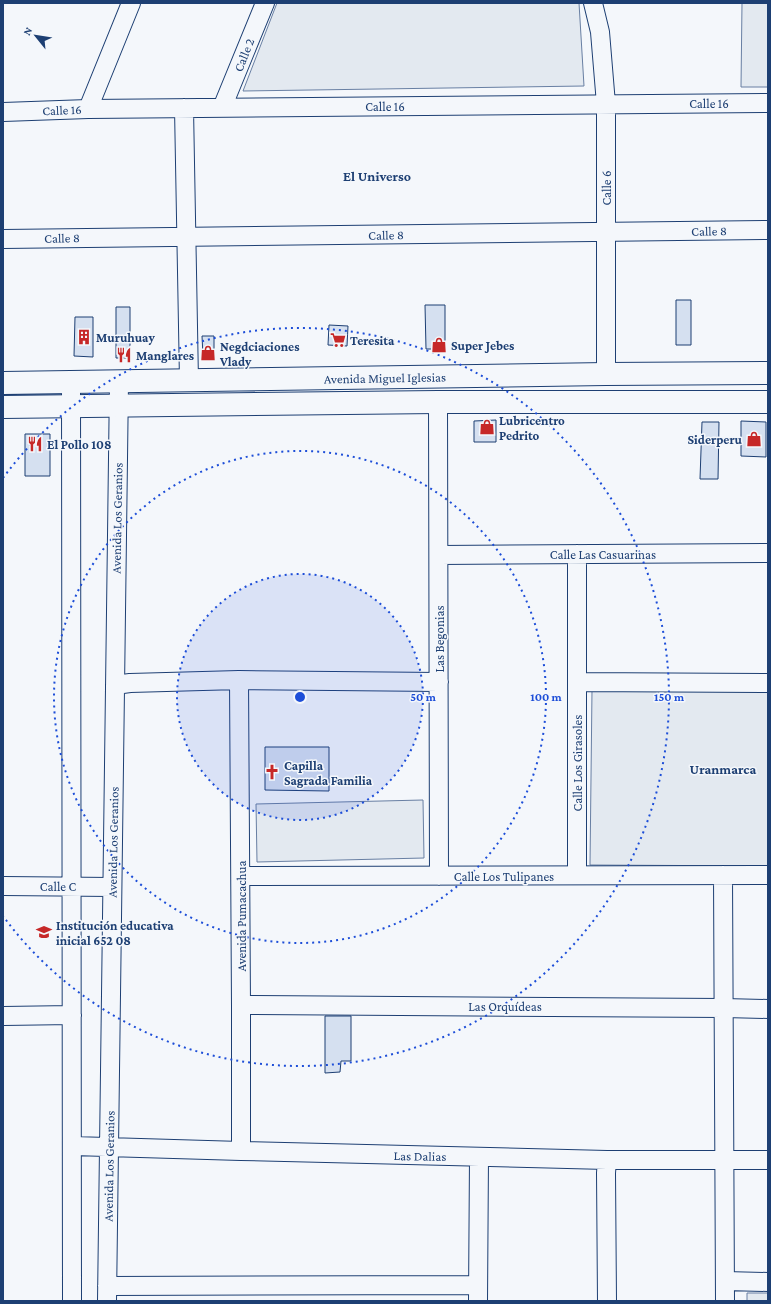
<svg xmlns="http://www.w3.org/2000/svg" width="771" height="1304" viewBox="0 0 771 1304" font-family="'Crimson Pro',serif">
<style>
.green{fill:#e3e9f0;stroke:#687fa3}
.building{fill:#d5e0f0;stroke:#1d3f73}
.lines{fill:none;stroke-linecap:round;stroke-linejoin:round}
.minor-casing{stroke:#1d3f73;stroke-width:20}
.major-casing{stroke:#1d3f73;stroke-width:24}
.minor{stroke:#f4f7fb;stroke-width:18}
.major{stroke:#f4f7fb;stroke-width:22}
.ring{fill:none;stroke:#1d4ed8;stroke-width:2;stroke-dasharray:2 4}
.labels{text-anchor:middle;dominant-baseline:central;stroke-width:3;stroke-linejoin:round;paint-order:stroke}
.street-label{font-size:13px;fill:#1d3f73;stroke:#f4f7fb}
.poi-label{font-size:13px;font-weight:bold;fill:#1d3f73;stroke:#f4f7fb;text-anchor:start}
.neighbourhood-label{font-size:14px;font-weight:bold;fill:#1d3f73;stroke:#f4f7fb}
.centre{fill:#1d4ed8;stroke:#f4f7fb;stroke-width:2}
.ring-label{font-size:12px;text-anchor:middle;font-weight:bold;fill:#1d4ed8;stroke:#f4f7fb;stroke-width:3;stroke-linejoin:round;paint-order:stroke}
</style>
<rect width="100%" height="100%" fill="#f4f7fb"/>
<path class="green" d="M277,3H579L584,86L243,91Z
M742,3H768V87H741Z
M592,690L768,691V866L590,865Z
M423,800L424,858L257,862L256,804Z
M747,1293H768V1301H747Z"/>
<path class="building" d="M676,300H691V345H676Z
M425,305H445V349H426Z
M116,307H130V358H116Z
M75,317H93V357L74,356Z
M329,325L348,326L347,346L328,345Z
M202,336H214V356H203Z
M496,420V442H474V421Z
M741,421L766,422V457L741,456Z
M702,422H719L718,479H700Z
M25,434H50V476H25Z
M265,747H329V791L265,790Z
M325,1016H351V1061H341L340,1072L325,1073Z"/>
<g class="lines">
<defs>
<path id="minor" d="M593,3L600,32L606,104V374
M184,108L189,381
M222,108L265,3
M88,109L131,3
M3,112L88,109L768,103
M3,239L768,230
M71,382L72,1301
M438,402L439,876
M439,555L768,553
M239,680L241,1005V1151
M577,682L768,683
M115,685L130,683L239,680L439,682
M577,875V554
M723,875L725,1301
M241,876L768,875
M3,886L112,887
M241,1005L724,1008L768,1009
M3,1016L72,1015
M73,1146L241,1151L607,1160H768
M725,1281L768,1282
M107,1286L478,1285
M107,1301L119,382
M478,1301L479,1157
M607,1301L606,1173L607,1160"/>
<path id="major" d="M3,383L606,374L768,373
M3,407L438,402H768"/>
</defs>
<use href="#minor" class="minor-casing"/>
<use href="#major" class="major-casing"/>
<use href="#minor" class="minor"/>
<use href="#major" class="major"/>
</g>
<circle cx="300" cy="697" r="123" fill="#1d4ed8" fill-opacity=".12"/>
<g class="ring">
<circle cx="300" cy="697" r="123"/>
<circle cx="300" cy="697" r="246"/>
<path d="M3 478A369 369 0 1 1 3 916"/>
</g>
<defs>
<symbol id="building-bare" viewBox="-9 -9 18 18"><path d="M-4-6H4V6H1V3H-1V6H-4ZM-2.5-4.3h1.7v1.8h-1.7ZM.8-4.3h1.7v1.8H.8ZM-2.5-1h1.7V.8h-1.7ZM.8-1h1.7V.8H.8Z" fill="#c62828" stroke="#f4f7fb" stroke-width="2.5" paint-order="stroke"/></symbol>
<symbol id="supermarket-bare" viewBox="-9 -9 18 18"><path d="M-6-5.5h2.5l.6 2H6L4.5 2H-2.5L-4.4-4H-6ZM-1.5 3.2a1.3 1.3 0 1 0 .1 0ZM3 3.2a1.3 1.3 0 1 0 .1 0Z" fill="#c62828" stroke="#f4f7fb" stroke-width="2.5" paint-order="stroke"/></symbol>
<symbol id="shop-bare" viewBox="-9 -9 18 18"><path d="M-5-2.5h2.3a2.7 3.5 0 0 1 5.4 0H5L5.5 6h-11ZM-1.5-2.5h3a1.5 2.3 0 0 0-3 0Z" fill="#c62828" stroke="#f4f7fb" stroke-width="2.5" paint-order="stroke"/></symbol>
<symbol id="restaurant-bare" viewBox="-9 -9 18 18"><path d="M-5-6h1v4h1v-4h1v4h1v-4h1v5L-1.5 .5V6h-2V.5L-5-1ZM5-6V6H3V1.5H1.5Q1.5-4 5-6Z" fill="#c62828" stroke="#f4f7fb" stroke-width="2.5" paint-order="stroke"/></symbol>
<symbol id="church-bare" viewBox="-9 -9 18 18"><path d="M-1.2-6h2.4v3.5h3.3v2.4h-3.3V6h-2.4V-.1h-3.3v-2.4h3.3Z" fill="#c62828" stroke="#f4f7fb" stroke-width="2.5" paint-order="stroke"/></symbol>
<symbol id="school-bare" viewBox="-9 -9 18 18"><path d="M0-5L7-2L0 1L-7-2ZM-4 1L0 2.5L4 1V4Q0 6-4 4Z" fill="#c62828" stroke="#f4f7fb" stroke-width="2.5" paint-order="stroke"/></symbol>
</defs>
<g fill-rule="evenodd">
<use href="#building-bare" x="73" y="326" width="22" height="22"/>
<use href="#supermarket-bare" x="327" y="329" width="22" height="22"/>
<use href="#shop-bare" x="428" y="334" width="22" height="22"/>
<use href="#shop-bare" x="197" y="342" width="22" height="22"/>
<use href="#restaurant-bare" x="113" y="344" width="22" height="22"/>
<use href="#shop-bare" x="476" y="416" width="22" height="22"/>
<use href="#shop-bare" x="743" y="428" width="22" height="22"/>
<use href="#restaurant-bare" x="24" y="433" width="22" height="22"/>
<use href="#church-bare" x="261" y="761" width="22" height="22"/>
<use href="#school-bare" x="33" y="921" width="22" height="22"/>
</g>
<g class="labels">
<g class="street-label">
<text transform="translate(244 55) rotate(-68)">Calle 2</text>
<text x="709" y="103">Calle 16</text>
<text x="385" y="106">Calle 16</text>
<text transform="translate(62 110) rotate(-2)">Calle 16</text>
<text transform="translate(606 188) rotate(-90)">Calle 6</text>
<text transform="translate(709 231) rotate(-1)">Calle 8</text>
<text transform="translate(386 235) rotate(-1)">Calle 8</text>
<text transform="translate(62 238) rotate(-1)">Calle 8</text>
<text transform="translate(385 378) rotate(-1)">Avenida Miguel Iglesias</text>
<text transform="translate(117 518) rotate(-89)">Avenida Los Geranios</text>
<text x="603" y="554">Calle Las Casuarinas</text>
<text transform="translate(439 639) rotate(-90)">Las Begonias</text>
<text transform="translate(577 763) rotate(-90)">Calle Los Girasoles</text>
<text transform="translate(113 842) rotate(-89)">Avenida Los Geranios</text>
<text x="504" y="876">Calle Los Tulipanes</text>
<text x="58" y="886">Calle C</text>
<text transform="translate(241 916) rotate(-90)">Avenida Pumacachua</text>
<text x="505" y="1006">Las Orquídeas</text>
<text transform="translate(420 1156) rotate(1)">Las Dalias</text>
<text transform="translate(109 1166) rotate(-89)">Avenida Los Geranios</text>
</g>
<g class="poi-label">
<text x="96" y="337">Muruhuay</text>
<text x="350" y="340">Teresita</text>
<text x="451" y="345">Super Jebes</text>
<text x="220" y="346">Negdciaciones<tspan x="220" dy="15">Vlady</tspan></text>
<text x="136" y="355">Manglares</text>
<text x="499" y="420">Lubricentro<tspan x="499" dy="15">Pedrito</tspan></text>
<text x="742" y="439" text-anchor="end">Siderperu</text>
<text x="47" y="444">El Pollo 108</text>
<text x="284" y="765">Capilla<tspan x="284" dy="15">Sagrada Familia</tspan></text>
<text x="56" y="925">Institución educativa<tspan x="56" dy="15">inicial 652 08</tspan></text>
</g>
<g class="neighbourhood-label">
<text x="377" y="176">El Universo</text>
<text x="723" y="769">Uranmarca</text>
</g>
</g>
<circle cx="300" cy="697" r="6" class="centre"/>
<g class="ring-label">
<text x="423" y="701">50 m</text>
<text x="546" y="701">100 m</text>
<text x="669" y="701">150 m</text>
</g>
<rect width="771" height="1304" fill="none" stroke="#1d3f73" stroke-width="8"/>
<g transform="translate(36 36) rotate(300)" stroke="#f4f7fb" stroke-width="3" paint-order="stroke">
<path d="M0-3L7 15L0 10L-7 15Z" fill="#1d3f73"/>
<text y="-6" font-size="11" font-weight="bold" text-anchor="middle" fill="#1d3f73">N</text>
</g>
</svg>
